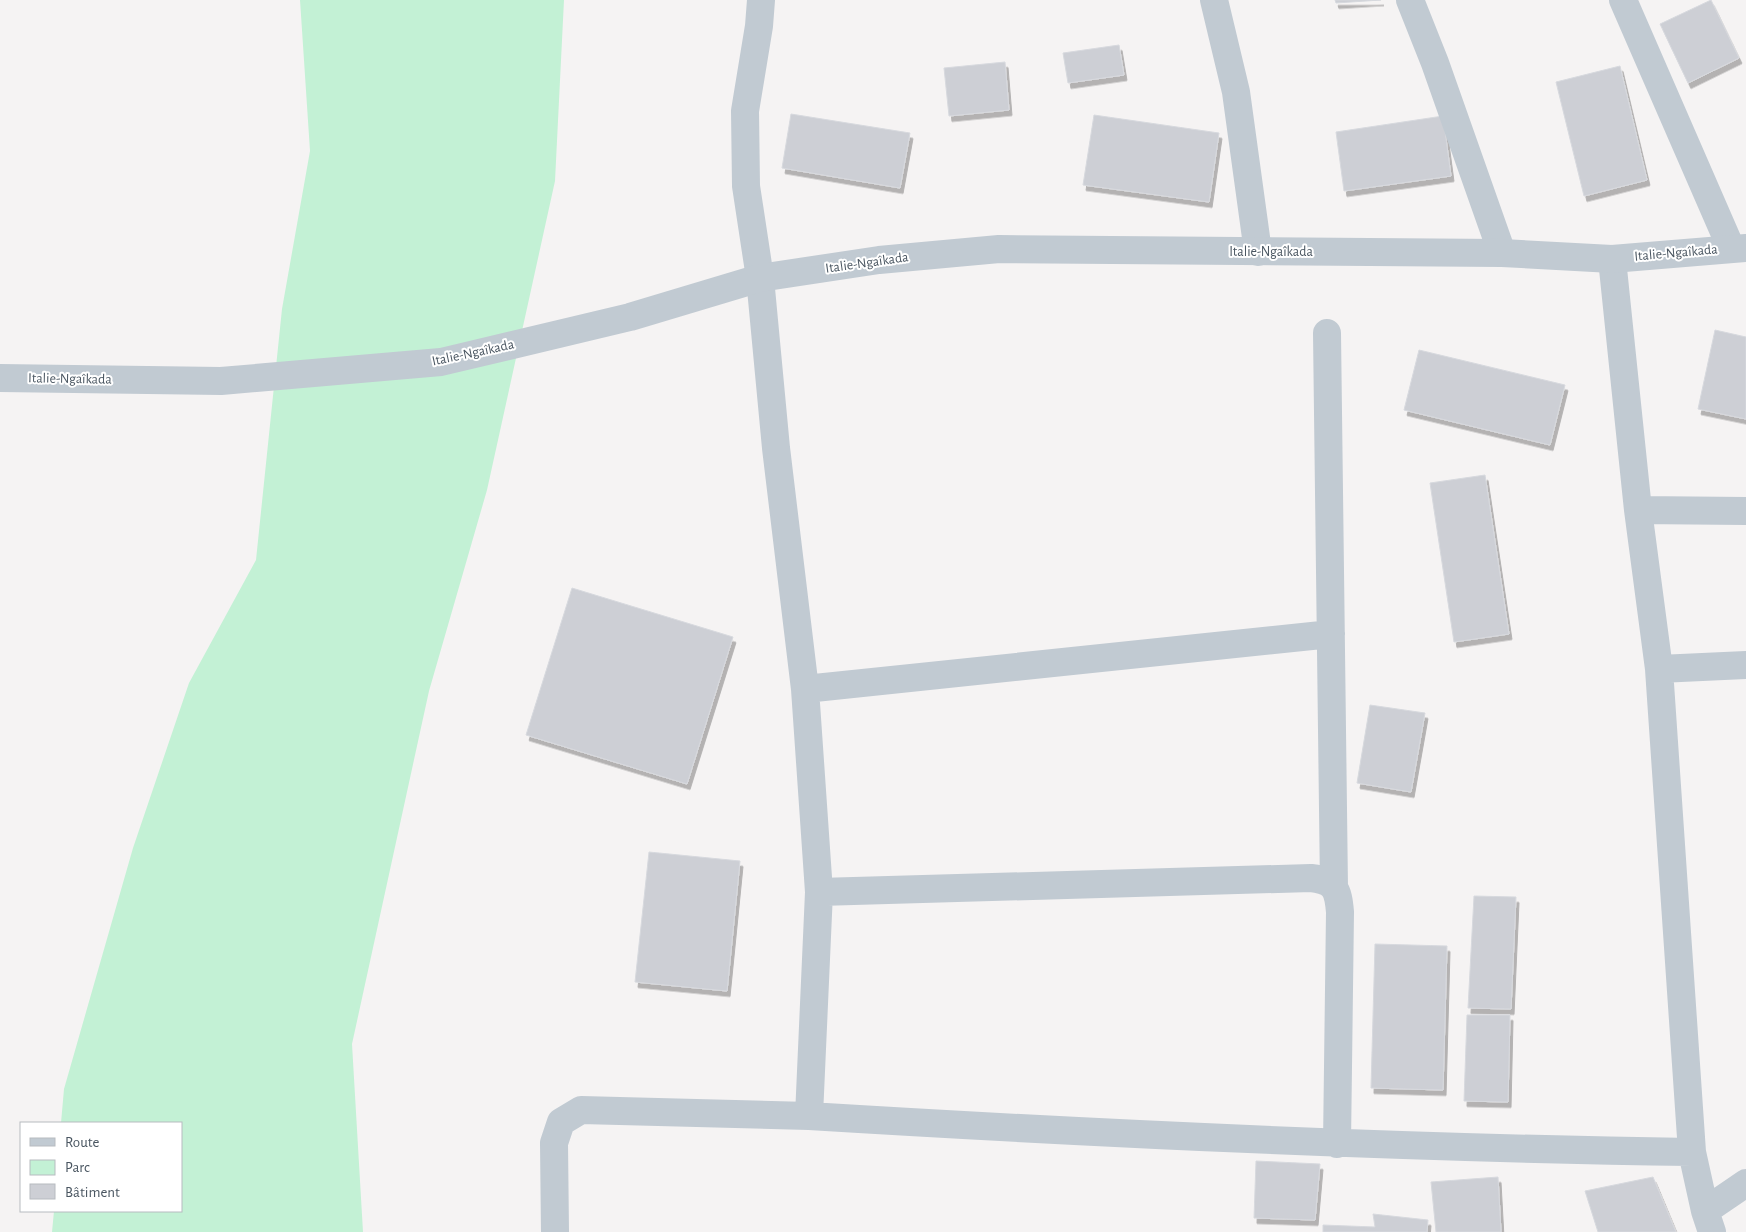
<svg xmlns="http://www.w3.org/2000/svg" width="1746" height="1232" viewBox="0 0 1746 1232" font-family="'Alegreya Sans',sans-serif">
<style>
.green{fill:#c3f1d5}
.building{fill:#cdcfd5;stroke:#d7d9de;filter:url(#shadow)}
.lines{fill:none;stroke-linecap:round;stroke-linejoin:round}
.minor{stroke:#c1cad2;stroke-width:28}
.tertiary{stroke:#c1cad2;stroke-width:28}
.labels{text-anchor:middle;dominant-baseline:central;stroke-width:4;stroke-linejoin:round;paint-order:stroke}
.street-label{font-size:14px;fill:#4a5661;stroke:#fff}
</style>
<defs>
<filter id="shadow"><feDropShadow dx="3" dy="5.5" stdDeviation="0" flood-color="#0004"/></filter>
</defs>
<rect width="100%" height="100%" fill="#f5f3f3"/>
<path class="green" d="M300,0H564L555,181L487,490L429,691L352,1044L363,1232H52L54,1211H181V1123H61L64,1089L133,848L189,683L256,560L282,309L310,151Z"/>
<path class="building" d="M1335,0H1381L1336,3Z
M1711,0L1739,58L1688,83L1660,24Z
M1119,45L1124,75L1068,83L1063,53Z
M1005,62L1009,110L949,116L944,68Z
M1620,66L1647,180L1584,196L1556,82Z
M791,114L910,133L900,188L782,168Z
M1094,115L1219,133L1209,202L1083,185Z
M1443,116L1451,176L1344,191L1336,132Z
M1715,330L1746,337V419L1698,409Z
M1419,350L1565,385L1550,445L1404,410Z
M1485,475L1509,634L1454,642L1430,483Z
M572,588L733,637L687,784L526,735Z
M1370,705L1425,713L1411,792L1357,783Z
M649,852L740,861L727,991L635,982Z
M1474,896L1516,897L1511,1009L1468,1008Z
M1375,944L1447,946L1443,1090L1371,1088Z
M1467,1015H1510L1508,1102L1464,1101Z
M1256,1161L1320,1164L1315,1220L1254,1218Z
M1498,1177L1501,1232H1436L1431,1182Z
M1653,1177L1676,1232H1598L1585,1191Z
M1373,1214L1428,1220L1427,1232H1323V1225L1375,1227Z"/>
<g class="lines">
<path class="minor" d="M761,0L759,26L745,111L746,186L760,278L776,448L805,689L819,892L809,1116C1103,1134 1397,1148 1692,1152
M1214,0L1236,92L1258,252
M1410,0L1435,63L1502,253
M1623,0L1731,248
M1612,259L1638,510L1659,669L1692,1152L1705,1211L1712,1232
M1327,333L1334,888
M1638,510L1746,511
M1659,669L1746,665
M805,689L1331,634
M819,892L1311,878C1335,881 1338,889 1340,912L1337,1144
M1705,1211L1746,1183
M555,1232L554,1143L561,1122L581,1110L809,1116"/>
<path class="tertiary" d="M0,378L221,381L441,362L630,317L760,278L879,260L999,249L1502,253L1612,259L1746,248"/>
</g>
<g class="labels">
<g class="street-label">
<text x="1271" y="252">Italie-Ngaîkada</text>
<text transform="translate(1676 253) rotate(-5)">Italie-Ngaîkada</text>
<text transform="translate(867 263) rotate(-8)">Italie-Ngaîkada</text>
<text transform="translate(473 353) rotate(-12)">Italie-Ngaîkada</text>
<text transform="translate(70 379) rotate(1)">Italie-Ngaîkada</text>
</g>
</g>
<rect x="20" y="1122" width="162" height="90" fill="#ffffff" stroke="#b7bbc0"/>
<rect x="30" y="1138" width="25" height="8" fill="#c1cad2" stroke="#b7bbc0"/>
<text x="65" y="1147" font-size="15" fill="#4a5661">Route</text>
<rect x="30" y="1160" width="25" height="15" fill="#c3f1d5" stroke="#b7bbc0"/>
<text x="65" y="1172" font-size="15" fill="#4a5661">Parc</text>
<rect x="30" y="1184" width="25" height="15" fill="#cdcfd5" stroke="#b7bbc0"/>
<text x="65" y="1197" font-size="15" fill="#4a5661">Bâtiment</text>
</svg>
